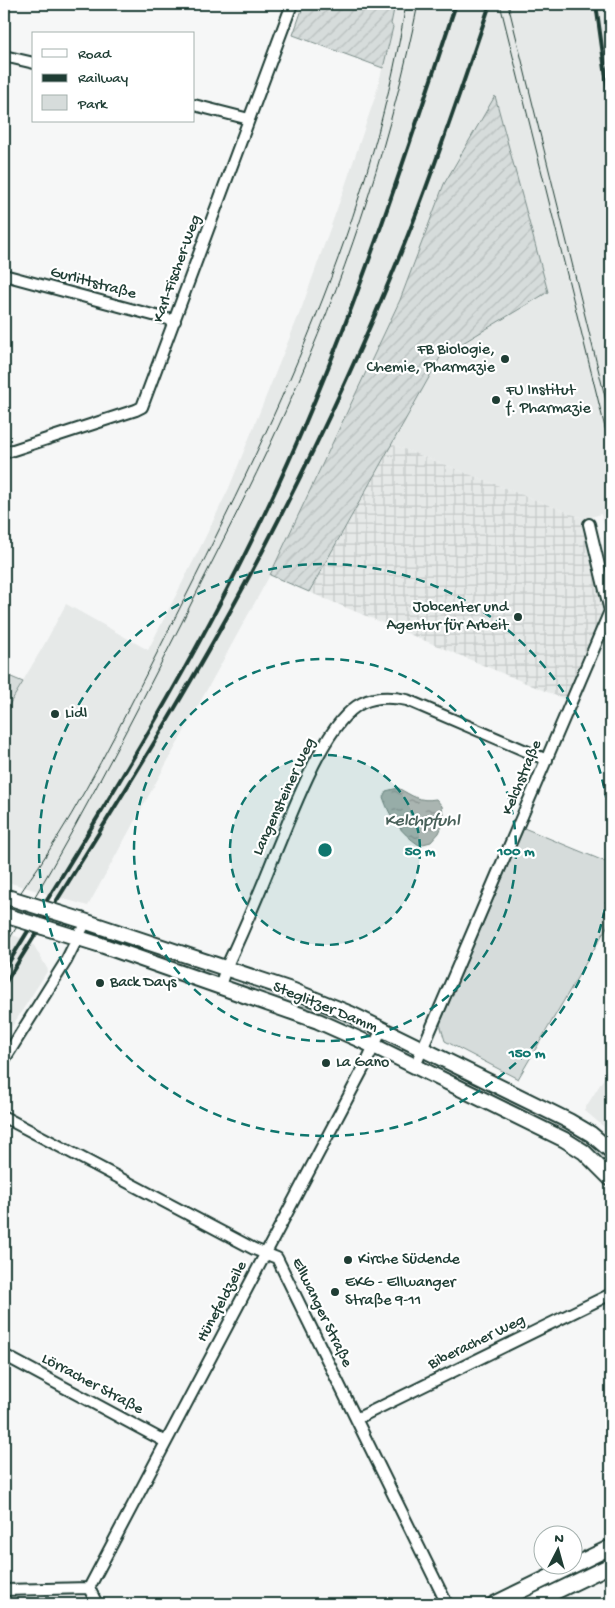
<svg xmlns="http://www.w3.org/2000/svg" width="615" height="1608" viewBox="0 0 615 1608" font-family="'Gochi Hand',sans-serif">
<style>
.built{fill:#e6e9e8}
.industrial{fill:url(#industrial-grid)}
.green{fill:#d6dcdb;stroke:#7a8c88}
.forest{fill:url(#forest-firs);stroke:#7a8c88}
.garden{fill:url(#garden-furrows);stroke:#7a8c88}
.water{fill:url(#water-ripples);stroke:#72857f}
.lines{fill:none;stroke-linecap:round;stroke-linejoin:round}
.minor-casing{stroke:#1f3d34;stroke-width:14}
.secondary-casing{stroke:#1f3d34;stroke-width:18}
.minor{stroke:#fff;stroke-width:10}
.secondary{stroke:#fff;stroke-width:14}
.tram{stroke:#1f3d34;stroke-width:1}
.rail{stroke:#1f3d34;stroke-width:4}
.secondary-bridge-casing{stroke:#1f3d34;stroke-width:18;stroke-linecap:butt}
.secondary-bridge{stroke:#fff;stroke-width:14}
.ring{fill:none;stroke:#0f766e;stroke-width:2.5;stroke-dasharray:9 6}
.poi-dot{fill:#1f3d34;stroke:#fff;stroke-width:2}
.labels{text-anchor:middle;dominant-baseline:central;stroke-width:4.5;stroke-linejoin:round;paint-order:stroke}
.street-label{font-size:16px;fill:#1f3d34;stroke:#fff}
.poi-label{font-size:16px;fill:#1f3d34;stroke:#fff;text-anchor:start}
.water-label{font-size:18px;font-style:italic;fill:#49615a;stroke:#fff}
.centre{fill:#0f766e;stroke:#fff;stroke-width:2.5}
.ring-label{font-size:15px;text-anchor:middle;font-weight:bold;fill:#0f766e;stroke:#fff;stroke-width:4.5;stroke-linejoin:round;paint-order:stroke}
</style>
<defs>
<pattern id="industrial-grid" width="8" height="8" patternUnits="userSpaceOnUse" patternTransform="scale(1.25)"><rect width="8" height="8" fill="#e6e9e8"/><path d="M0 4h8M4 0v8" fill="none" stroke="#c5c9c8"/></pattern>
<pattern id="forest-firs" width="22" height="20" patternUnits="userSpaceOnUse" patternTransform="scale(1.25)"><rect width="22" height="20" fill="#d6dcdb"/><path d="M5 1l3.5 6h-7zM16 11l3.5 6h-7z" fill="#b7bebd"/></pattern>
<pattern id="garden-furrows" width="10" height="10" patternUnits="userSpaceOnUse" patternTransform="scale(1.25)"><rect width="10" height="10" fill="#d6dcdb"/><path d="M-1 1l2-2M0 10L10 0M9 11l2-2" fill="none" stroke="#b7bebd"/></pattern>
<pattern id="water-ripples" width="26" height="14" patternUnits="userSpaceOnUse" patternTransform="scale(1.25)"><rect width="26" height="14" fill="#aab5b1"/><path d="M2 4q2-2 4 0t4 0M15 11q2-2 4 0t4 0" fill="none" stroke="#8a9491"/></pattern>
</defs>
<rect width="100%" height="100%" fill="#f6f7f7"/>
<filter id="ink" filterUnits="userSpaceOnUse"><feTurbulence type="fractalNoise" baseFrequency=".02" numOctaves="2"/><feDisplacementMap in="SourceGraphic" scale="10" xChannelSelector="R" yChannelSelector="G"/><feConvolveMatrix kernelMatrix="1 2 1 2 8 2 1 2 1" color-interpolation-filters="sRGB"/></filter>
<g filter="url(#ink)">
<path class="built" d="M395,4H611V547L601,514L585,519L391,444L441,356L548,292L444,184L400,300L270,575L88,906L4,881V713L44,645L66,604L148,650L202,544L229,488L302,307L342,195L375,97L393,27L391,24Z
M4,932L32,942L48,970L4,1039Z
M611,1067V1133L584,1110Z"/>
<path class="industrial" d="M391,444L585,519L604,603L599,655L578,705L309,592Z"/>
<path class="green" d="M524,828L611,864V920L518,1079L445,1041L440,1024Z
M108,933L217,972L216,977L214,978L106,941Z
M244,980L309,1003L353,1022L350,1029L241,987Z
M386,1038L414,1051L413,1056L410,1057L384,1044Z
M439,1063L559,1122L595,1144L611,1159V1170L596,1155L436,1070Z
M611,1554V1559L544,1591L542,1588Z"/>
<path class="forest" d="M4,674L23,682L4,713Z"/>
<path class="garden" d="M304,4H395L391,24L393,27L383,68L293,35Z
M495,96L548,292L441,356L309,592L270,575L400,300L444,184Z"/>
<path class="water" d="M398,788C413,796 419,802 436,799L442,806L444,822L439,833L431,842L419,845C401,833 390,818 383,797L386,791Z"/>
<g class="lines">
<defs>
<path id="minor" d="M4,56L34,63
M194,105L249,119
M4,275L175,321
M4,453L136,410L142,407L292,4
M220,986L226,968C243,931 259,894 274,856C291,817 324,721 362,703C376,696 392,697 407,700L547,760
M4,1060L66,961L86,921
M415,1066L610,611L589,524
M4,1117L254,1249L277,1258L447,1604
M4,1355L166,1442
M356,1419L611,1294
M89,1588L363,1069L382,1029
M89,1588L97,1604
M4,1590L89,1588"/>
<path id="secondary" d="M81,920L294,991L351,1014L569,1121L591,1134L611,1151
M43,927L101,945L318,1021L374,1046L565,1140L584,1152L611,1179
M494,1604L611,1547
M530,1604L611,1565"/>
</defs>
<use href="#minor" class="minor-casing"/>
<use href="#secondary" class="secondary-casing"/>
<use href="#minor" class="minor"/>
<use href="#secondary" class="secondary"/>
<path class="tram" d="M500,4L611,452
M508,4L611,421
M4,915C17,900 27,882 39,866C84,799 119,727 156,655C263,445 368,238 406,4
M4,948C69,843 125,734 181,624C221,543 264,463 299,380C352,259 392,133 418,4"/>
<path class="rail" d="M596,4L611,113
M4,970C95,822 188,675 263,517C342,352 399,177 456,4
M4,985C99,832 198,680 279,519C329,421 375,320 415,217C442,147 466,75 490,4"/>
<defs>
<path id="secondary-bridge" d="M7,897L81,920
M4,915L43,927"/>
</defs>
<use href="#secondary-bridge" class="secondary-bridge-casing"/>
<use href="#secondary-bridge" class="secondary-bridge"/>
</g>
</g>
<circle cx="325" cy="850" r="95" fill="#0f766e" fill-opacity=".12"/>
<g class="ring">
<circle cx="325" cy="850" r="95"/>
<circle cx="325" cy="850" r="191"/>
<circle cx="325" cy="850" r="286"/>
</g>
<g class="poi-dot">
<circle cx="505" cy="359" r="5"/>
<circle cx="496" cy="400" r="5"/>
<circle cx="518" cy="617" r="5"/>
<circle cx="55" cy="714" r="5"/>
<circle cx="100" cy="983" r="5"/>
<circle cx="326" cy="1063" r="5"/>
<circle cx="348" cy="1260" r="5"/>
<circle cx="335" cy="1292" r="5"/>
</g>
<g class="labels">
<g class="street-label">
<text transform="translate(178 269) rotate(-70)">Karl-Fischer-Weg</text>
<text transform="translate(93 284) rotate(15)">Gurlittstraße</text>
<text transform="translate(523 778) rotate(-67)">Kelchstraße</text>
<text transform="translate(285 797) rotate(-65)">Langensteiner Weg</text>
<text transform="translate(325 1008) rotate(22)">Steglitzer Damm</text>
<text transform="translate(223 1302) rotate(-62)">Hünefeldzeile</text>
<text transform="translate(321 1313) rotate(64)">Ellwanger Straße</text>
<text transform="translate(477 1343) rotate(-26)">Biberacher Weg</text>
<text transform="translate(92 1385) rotate(28)">Lörracher Straße</text>
</g>
<g class="poi-label">
<text x="495" y="350" text-anchor="end">FB Biologie,<tspan x="495" dy="18">Chemie, Pharmazie</tspan></text>
<text x="506" y="391">FU Institut<tspan x="506" dy="18">f. Pharmazie</tspan></text>
<text x="508" y="608" text-anchor="end">Jobcenter und<tspan x="508" dy="18">Agentur für Arbeit</tspan></text>
<text x="65" y="714">Lidl</text>
<text x="110" y="983">Back Days</text>
<text x="336" y="1063">La Gano</text>
<text x="358" y="1260">Kirche Südende</text>
<text x="345" y="1283">EKG - Ellwanger<tspan x="345" dy="18">Straße 9-11</tspan></text>
</g>
<g class="water-label">
<text x="422" y="821">Kelchpfuhl</text>
</g>
</g>
<circle cx="325" cy="850" r="8" class="centre"/>
<g class="ring-label">
<text x="420" y="855">50 m</text>
<text x="516" y="855">100 m</text>
<text x="527" y="1057">150 m</text>
</g>
<rect width="615" height="1608" fill="none" stroke="#fff" stroke-width="20"/>
<rect x="10" y="10" width="595" height="1588" fill="none" stroke="#1f3d34" stroke-width="2" filter="url(#ink)"/>
<rect x="32" y="32" width="162" height="90" fill="#ffffff" stroke="#a5b1ae"/>
<rect x="42" y="49" width="25" height="8" fill="#ffffff" stroke="#a5b1ae"/>
<text x="78" y="58" font-size="15" fill="#1f3d34">Road</text>
<rect x="42" y="74" width="25" height="8" fill="#1f3d34" stroke="#a5b1ae"/>
<text x="78" y="82" font-size="15" fill="#1f3d34">Railway</text>
<rect x="42" y="95" width="25" height="15" fill="#d6dcdb" stroke="#a5b1ae"/>
<text x="78" y="108" font-size="15" fill="#1f3d34">Park</text>
<g transform="translate(558 1550) rotate(6)"><circle r="24" fill="#ffffff" stroke="#a5b1ae"/>
<path d="M0-4L9 19L0 12L-9 19Z" fill="#1f3d34"/>
<text y="-8" font-size="14" font-weight="bold" text-anchor="middle" fill="#1f3d34">N</text>
</g>
</svg>
